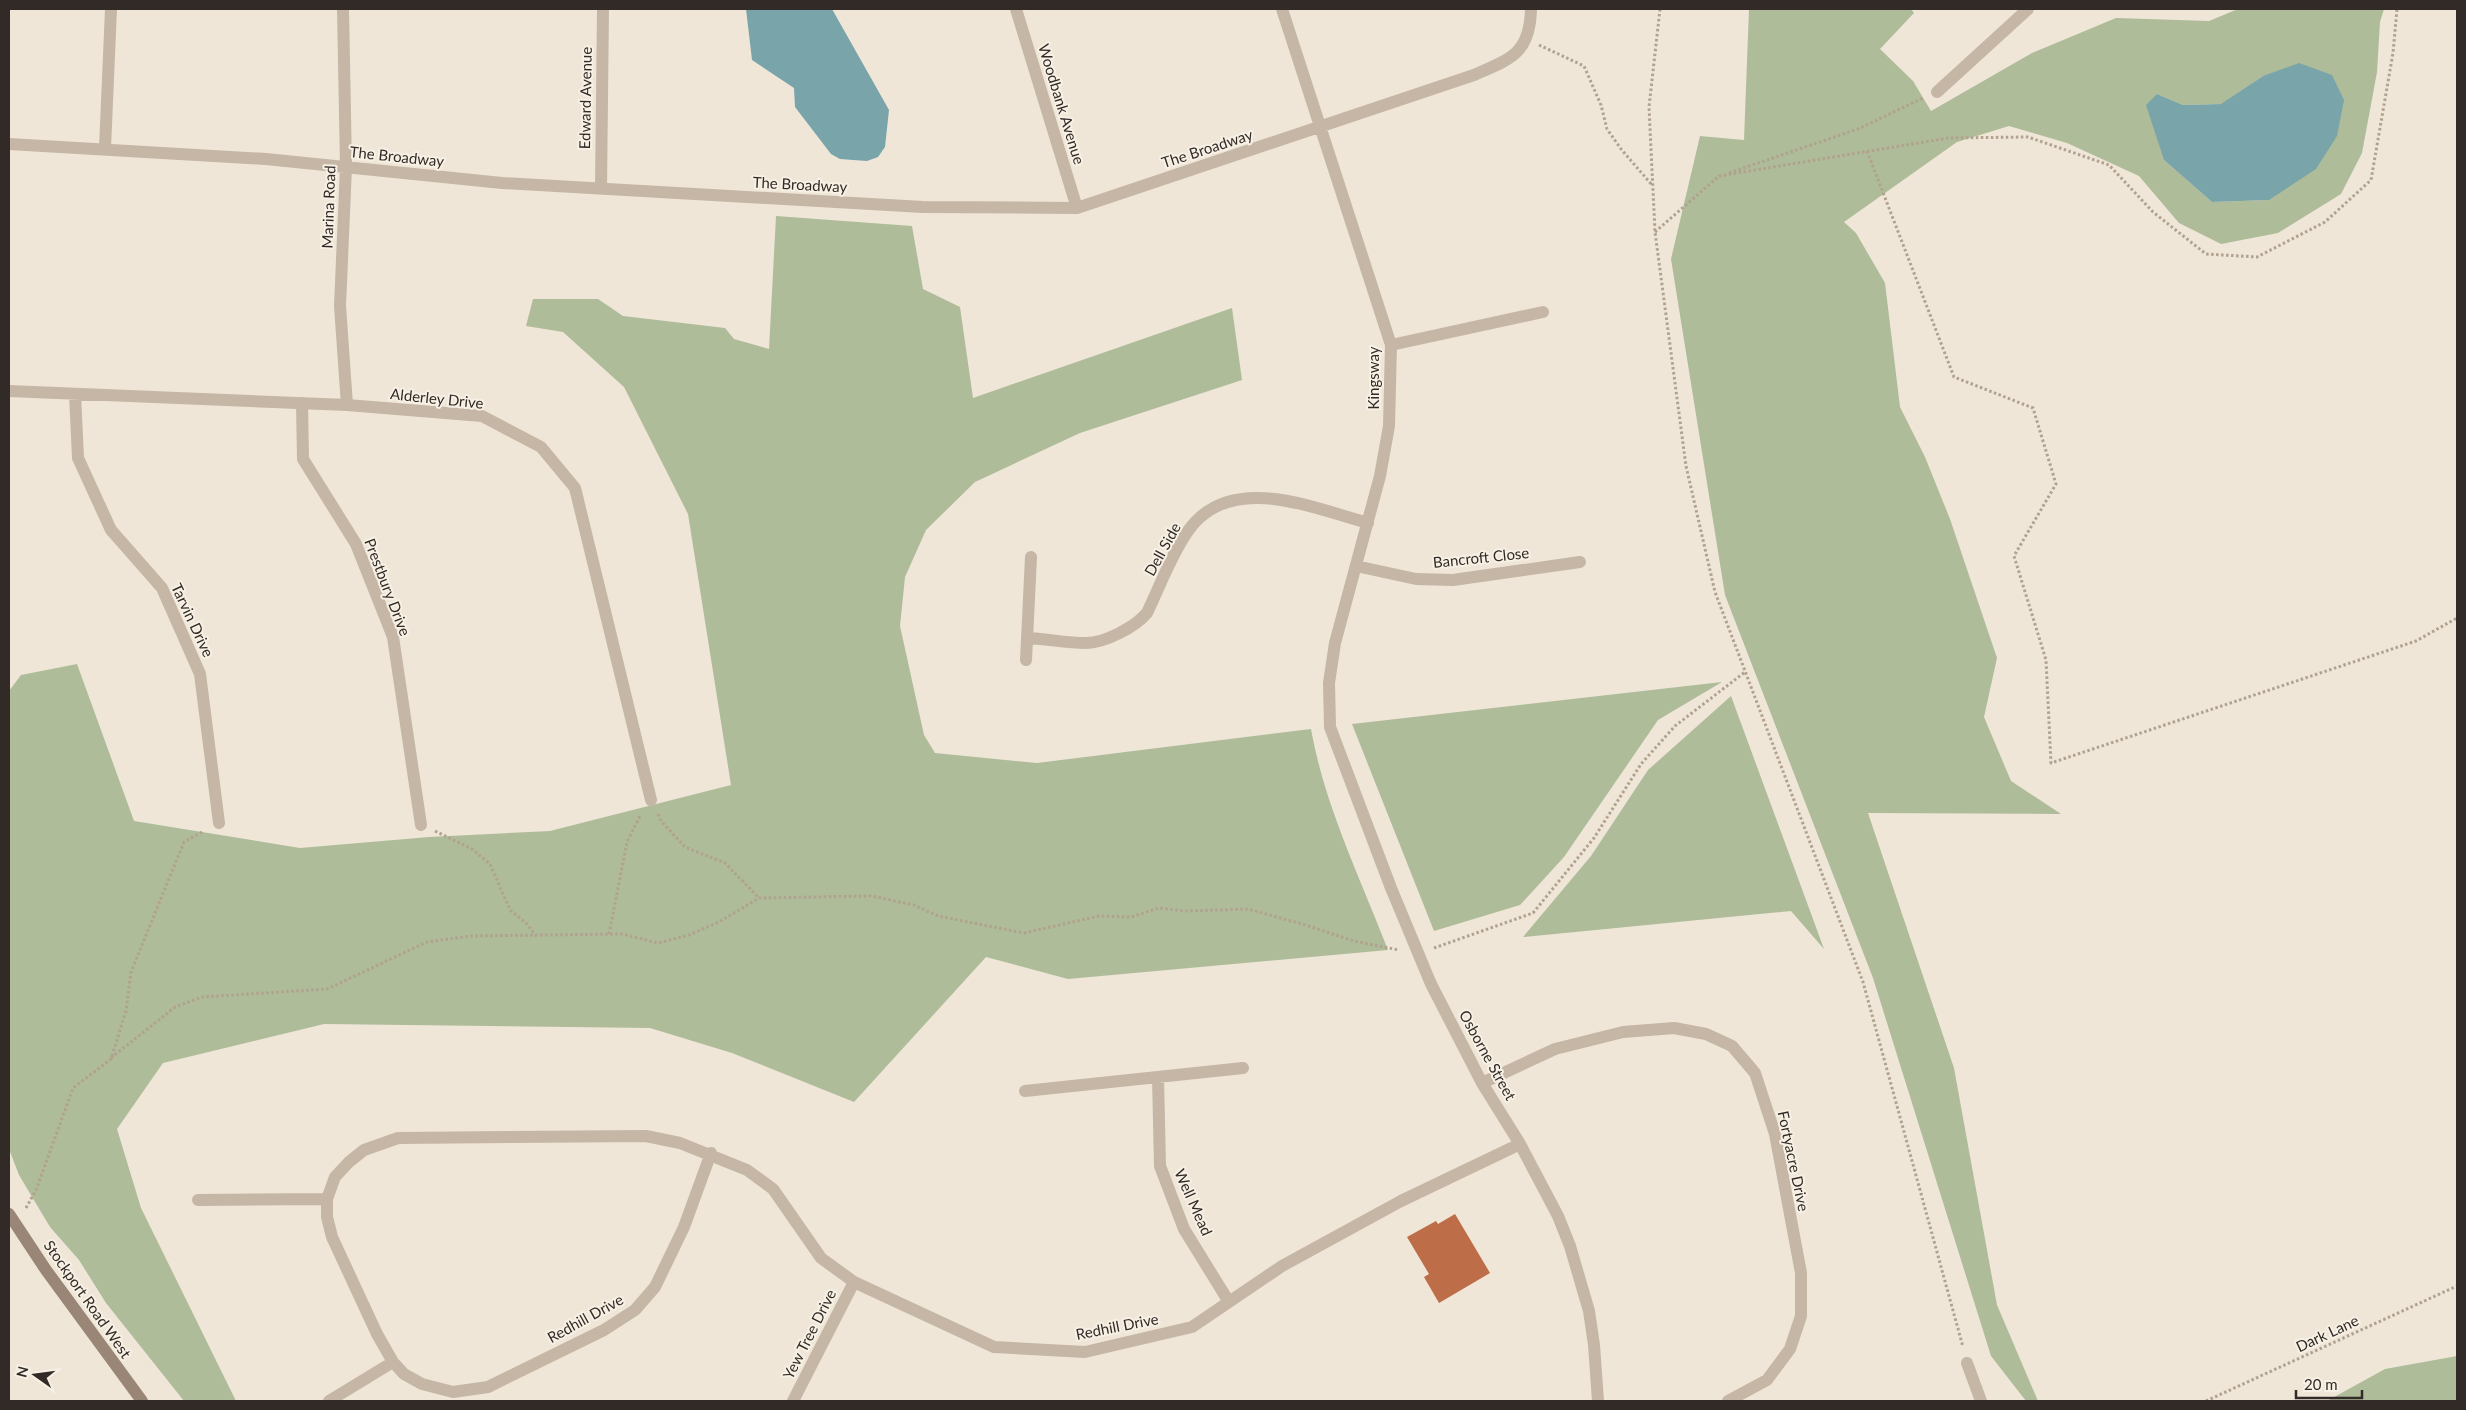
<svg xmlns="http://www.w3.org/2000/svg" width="2466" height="1410" viewBox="0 0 2466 1410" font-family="Lato,sans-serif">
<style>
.green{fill:#aebc99;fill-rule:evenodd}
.water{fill:#79a4a9}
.building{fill:#bd6d48}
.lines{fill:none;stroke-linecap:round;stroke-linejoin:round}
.path{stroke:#b1a18f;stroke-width:3;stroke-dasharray:2.5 2.5;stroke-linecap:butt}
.minor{stroke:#c5b6a5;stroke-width:12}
.secondary{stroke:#998677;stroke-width:12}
.labels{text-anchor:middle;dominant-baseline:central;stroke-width:4;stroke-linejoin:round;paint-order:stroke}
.street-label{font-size:15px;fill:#322a26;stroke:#f7f0e4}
</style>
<rect width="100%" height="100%" fill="#efe6d8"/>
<path class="green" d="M1749,9H1911L1914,13L1880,49L1913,81L1931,111L2032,53L2116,18L2209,21L2238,9H2384L2380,22L2377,72L2362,153L2341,194L2278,233L2221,244L2179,223L2139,176L2067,143L2009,126L1957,142L1844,222L1856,233L1885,283L1900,407L1925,457L1950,519L1997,658L1984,717L2011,781L2061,814L1868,813L1954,1068L1997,1305L2038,1401H2026L1991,1356L1873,978L1725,595L1671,259L1700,136L1744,140ZM2263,76L2269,200L2212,202L2164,160L2157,94L2183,105L2222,104Z
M776,216L912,226L923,289L960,307L973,398L1232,308L1242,380L1080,433L975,482L926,530L905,577L900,626L924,735L935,753L1037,763L1311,729C1325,807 1360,877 1388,950L1068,979L986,957L854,1102L732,1053L650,1028L324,1024L163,1063L117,1129L141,1208L236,1401H184L106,1303L79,1260L50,1227L19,1175L9,1149V691L21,675L77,664L134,821L300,848L429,837L550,831L731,785L688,514L624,387L563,332L526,326L533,299H598L623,316L725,328L734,339L769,349Z
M1722,682L1658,720L1564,857L1520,905L1434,931L1352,724Z
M1731,696L1824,949L1791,911L1523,937L1591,856L1648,770Z
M2457,1356V1401H2327L2385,1369Z"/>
<path class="water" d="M746,9H832L889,110L885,147L878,157L867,161L840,159L831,154L795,107L794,88L752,60Z
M2299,63L2332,75L2344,100L2337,136L2316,169L2269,200L2212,202L2164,160L2146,105L2157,94L2183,105L2221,104L2263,76Z"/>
<path class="building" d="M1455,1214L1490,1273L1439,1303L1424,1277L1429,1274L1407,1237L1436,1221L1438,1224Z"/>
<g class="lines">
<path class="path" d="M1660,9L1649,107L1655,232L1686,466L1715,592L1863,982L1963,1347
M1539,45L1584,66L1601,105L1607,129L1621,149L1652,185
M1867,151L1954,377L2033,408L2056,484L2014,556L2046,660L2051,763L2416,641L2457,618
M1729,173L1858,129L1923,98
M1655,232L1719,176L1948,138L2028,137L2109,165L2153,212L2206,254L2257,257L2325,222L2371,180L2393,53L2397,9
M658,814L661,821L685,847L725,863L759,898
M435,831L472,849L490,864L510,910L527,924L536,936
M609,934L627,842L641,814
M1434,948L1533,913L1594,838L1641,764L1675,726L1745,672
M111,1058L175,1007L202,997L327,989L427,942L470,936L622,934L658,943L689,935L719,922L759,898L871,896L914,905L938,916L1024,933L1099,916L1131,917L1159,908L1185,911L1248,909L1302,924L1354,941L1399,950
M26,1208L36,1190L73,1088L111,1059L126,1011L131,972L184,842L204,831
M2206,1401L2457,1286"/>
<path class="minor" d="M343,9L346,167L340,306L347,405
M1016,9L1077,208
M1282,9L1391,345L1389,426L1380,476L1335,643L1329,683L1330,727L1391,888L1431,984L1482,1083L1520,1144L1558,1216L1570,1246L1589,1311L1594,1345L1598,1401
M1937,92L2028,9
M9,144L266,159L502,183L923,207L1077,208L1474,75C1510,59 1530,54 1531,9
M105,148L111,9
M601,188L603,9
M1391,345L1543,312
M9,391L347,405L482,416L541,447L575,488L651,800
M75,394L78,458L111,530L162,588L200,674L219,823
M302,403L303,459L356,544L393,637L421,825
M1356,566L1416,579L1453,580L1580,562
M1028,638C1047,639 1067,643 1086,643C1105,643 1135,627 1147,613C1160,586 1171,555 1188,531C1230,471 1312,508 1368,523
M1026,660L1031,557
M1158,1077L1160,1166L1184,1229L1229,1302
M1482,1083L1555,1049L1623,1032L1674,1028L1706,1034L1732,1046L1755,1073L1775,1134L1801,1273V1316L1790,1349L1767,1380L1728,1401
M1025,1091L1243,1068
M711,1153L684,1227L655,1287L635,1310L604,1330L488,1387L453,1392L422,1384L404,1374L393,1362L377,1334L332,1237L327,1217V1199L335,1177L349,1162L364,1150L398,1138L646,1136L680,1143L747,1170L773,1189L821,1258L854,1282L994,1347L1085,1352L1192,1327L1282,1266L1401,1201L1520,1144
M198,1200L327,1199
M1967,1363L1981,1401
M329,1401L393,1362
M793,1401L854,1282"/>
<path class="secondary" d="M9,1214L46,1270L142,1401"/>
</g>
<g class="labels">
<g class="street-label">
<text transform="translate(585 98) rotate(-89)">Edward Avenue</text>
<text transform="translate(1062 104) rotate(73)">Woodbank Avenue</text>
<text transform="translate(1207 148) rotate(-18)">The Broadway</text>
<text transform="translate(397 156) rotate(6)">The Broadway</text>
<text transform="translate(800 184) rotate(3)">The Broadway</text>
<text transform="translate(328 207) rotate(-88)">Marina Road</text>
<text transform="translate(1373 378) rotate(-90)">Kingsway</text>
<text transform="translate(437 398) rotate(6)">Alderley Drive</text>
<text transform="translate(1162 549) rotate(-61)">Dell Side</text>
<text transform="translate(1481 557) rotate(-6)">Bancroft Close</text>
<text transform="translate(388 587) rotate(69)">Prestbury Drive</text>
<text transform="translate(193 620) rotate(65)">Tarvin Drive</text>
<text transform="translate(1488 1055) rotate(61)">Osborne Street</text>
<text transform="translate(1794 1161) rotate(78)">Fortyacre Drive</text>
<text transform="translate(1194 1202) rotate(66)">Well Mead</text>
<text transform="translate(88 1299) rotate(55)">Stockport Road West</text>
<text transform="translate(585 1318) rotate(-29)">Redhill Drive</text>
<text transform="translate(1117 1326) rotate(-11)">Redhill Drive</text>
<text transform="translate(2327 1333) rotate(-25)">Dark Lane</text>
<text transform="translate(809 1334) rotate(-63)">Yew Tree Drive</text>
</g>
</g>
<rect width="2466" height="1410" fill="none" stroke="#322a26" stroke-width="20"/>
<g transform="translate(35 1375) rotate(284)" stroke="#f7f0e4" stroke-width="4" paint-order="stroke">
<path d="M0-4L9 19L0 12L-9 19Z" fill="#322a26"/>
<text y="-8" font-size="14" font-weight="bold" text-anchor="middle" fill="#322a26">N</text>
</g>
<path d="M2296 1390v8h66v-8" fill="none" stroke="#322a26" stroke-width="2.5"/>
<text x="2304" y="1390" font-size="15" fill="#322a26" stroke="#f7f0e4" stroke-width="4" paint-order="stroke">20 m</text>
</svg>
